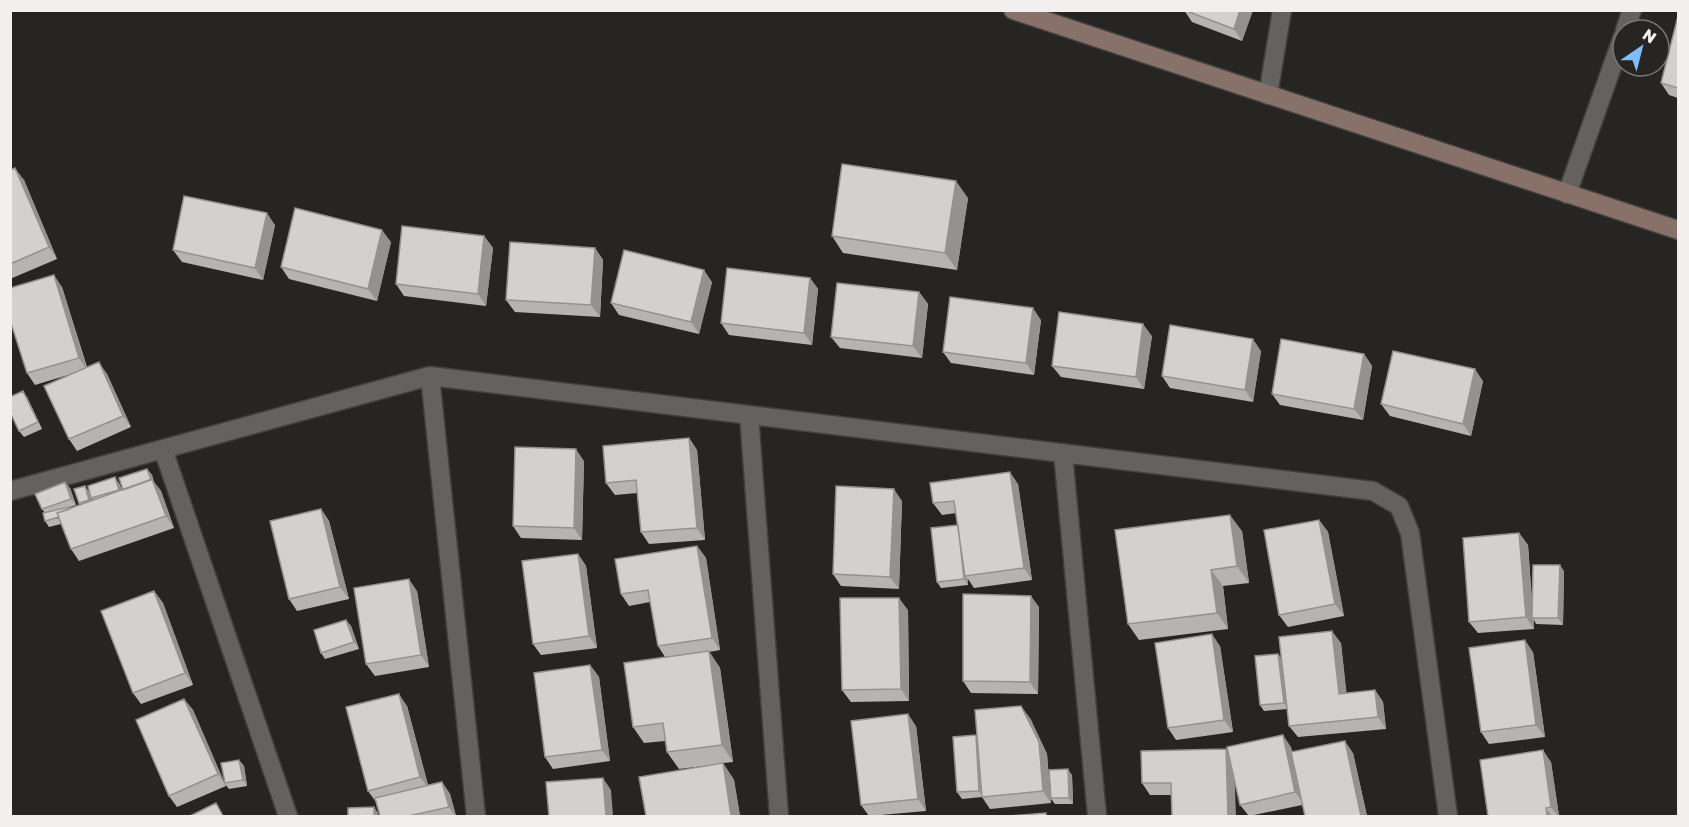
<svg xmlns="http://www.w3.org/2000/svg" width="1689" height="827" viewBox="0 0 1689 827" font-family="'Golos Text',sans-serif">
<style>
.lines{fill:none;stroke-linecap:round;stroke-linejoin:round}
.street-casing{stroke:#41403e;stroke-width:21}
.secondary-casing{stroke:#41403e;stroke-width:21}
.street{stroke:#646260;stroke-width:18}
.secondary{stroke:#887169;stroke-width:18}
.wall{fill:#b5b4b1}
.shaded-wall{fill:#949290}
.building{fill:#d3d1ce;stroke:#949290;stroke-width:1.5}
</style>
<rect width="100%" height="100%" fill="#262523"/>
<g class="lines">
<defs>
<path id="street" d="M1625,30L1632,10
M1268,95L1282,10
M1567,194L1623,36
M430,376L476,816
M749,415L779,816
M163,449L288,816
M1063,453L1097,816
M10,491L430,376L1373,491L1399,506L1410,533L1448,816"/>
<path id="secondary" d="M1013,10L1678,230"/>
</defs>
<use href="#street" class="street-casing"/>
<use href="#secondary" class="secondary-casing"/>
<use href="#street" class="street"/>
<use href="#secondary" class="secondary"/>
</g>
<path class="wall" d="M1184,10H1253L1242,41L1192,22Z
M1678,16V98L1669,95L1661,83Z
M10,170L24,180L57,259L10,279Z
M968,198L957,270L843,253L832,236Z
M275,225L263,280L182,262L173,250Z
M484,236L493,248L486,306L404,296L396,284Z
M391,242L377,301L289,279L281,267Z
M595,248L603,260L600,317L515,312L506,300Z
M810,278L818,289L812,345L729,335L721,323Z
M712,282L699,334L619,315L611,303Z
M62,287L87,367L107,374L131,427L77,451L69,439L68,375L35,385L27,373Z
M919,292L928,304L922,358L840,348L831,337Z
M1041,320L1034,375L951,363L943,352Z
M1152,336L1144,389L1061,377L1052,366Z
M1261,351L1253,402L1170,388L1162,376Z
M1364,354L1372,366L1363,420L1280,405L1272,394Z
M1483,381L1471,436L1390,416L1381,404Z
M27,397L42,429L24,437L19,431Z
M689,438L697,450L705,540L649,544L641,532L637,493L615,495L606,483Z
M584,461L582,540L521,538L513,526Z
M147,469L152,475L154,482L161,491L174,528L79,561L71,549L61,524L49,527L45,521V513L42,509L70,488L76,505L70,507V508L80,505L79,503L85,486L89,492L92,501L93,500L91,498L119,483L122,490Z
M1018,484L1032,580L974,588L968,579V585L941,588L937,582L958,525L956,513L942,515L933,503Z
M902,501L899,589L841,586L833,574Z
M321,509L329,521L349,599L297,611L289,599Z
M1319,520L1328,532L1344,616L1288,627L1279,615Z
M1242,531L1249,583L1223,586L1228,629L1139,640L1128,624Z
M1519,533L1528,545L1532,600L1564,571L1563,625L1536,624L1534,620V629L1478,633L1469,622Z
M697,546L706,558L720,650L709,652L720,668L733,762L723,763L734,780L740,816H646L720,764L679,769L667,752L665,741L644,743L633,727L665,657L658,646L650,602L629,606L621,594Z
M578,554L586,566L597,648L541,655L533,644Z
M154,591L163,603L193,685L141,704L133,693Z
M417,591L429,667L375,676L366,664Z
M1039,607L1038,694L971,693L963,681Z
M908,610L909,701L851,702L842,690Z
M346,620L351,626L359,649L325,659L321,653Z
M1341,643L1346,693L1375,690L1383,702L1386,729L1298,737L1289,726L1287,709L1264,711L1260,705L1278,654L1282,659Z
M1220,646L1233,732L1176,740L1168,728Z
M1533,652L1545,737L1489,744L1481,732Z
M590,665L599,677L610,761L553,769L545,757Z
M184,699L193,710L224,782L239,760L244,766L247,786L229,789L225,784L226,786L177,807L169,796Z
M407,706L428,785L442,782L450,794L456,816H380L376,802L368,791Z
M1030,718L1047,754L1050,792L1072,775L1073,804H1055L1051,799V803L990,809L982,797L962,799L957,792L976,735L977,738Z
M916,726L926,811L869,816L861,805Z
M1291,747L1292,752L1353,753L1367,816H1305L1302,805L1249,816L1240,805L1235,779L1172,795H1150L1142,783L1226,749L1229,754Z
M1551,762L1559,816H1488Z"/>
<path class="shaded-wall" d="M1240,10H1253L1242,41L1234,29Z
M15,168L24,180L57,259L49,247Z
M956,181L968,198L957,270L945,253Z
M267,213L275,225L263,280L255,268Z
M382,230L391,242L377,301L368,289Z
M484,236L493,248L486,306L478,294Z
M595,248L603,260L600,317L591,305Z
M704,270L712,282L699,334L691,322Z
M54,275L62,287L87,370L79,358Z
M810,278L818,289L812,345L804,333Z
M919,292L928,304L922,358L913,346Z
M1033,308L1041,320L1034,375L1026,363Z
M1143,324L1152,336L1144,389L1136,377Z
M1253,339L1261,351L1253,402L1245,390Z
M1364,354L1372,366L1363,420L1354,409Z
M99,362L107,374L131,427L123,416Z
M1475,369L1483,381L1471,436L1463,424Z
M23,391L27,397L42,429L38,422Z
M689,438L697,450L705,540L697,528Z
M576,449L584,461L582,540L574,528Z
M147,469L152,475L154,482L161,491L174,528L166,516Z
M1010,472L1018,484L1032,580L1024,568Z
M115,477L119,483L123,496L119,490Z
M65,482L70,488L76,505L71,499Z
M85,486L89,492L94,506L89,500Z
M894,489L902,501L899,589L890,577Z
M321,509L329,521L349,599L340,587Z
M1230,515L1242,531L1249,583L1237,566Z
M1319,520L1328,532L1344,616L1335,604Z
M958,525L965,576L968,579V585L964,579Z
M1519,533L1528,545L1533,618H1532L1534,620V629L1526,617Z
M697,546L706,558L720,650L712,638Z
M578,554L586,566L597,648L589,636Z
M1560,565L1564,571L1563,625L1558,618Z
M1211,570L1223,586L1228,629L1217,613Z
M409,579L417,591L429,667L421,655Z
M154,591L163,603L193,685L185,673Z
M1031,596L1039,607L1038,694L1030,682Z
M899,598L908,610L909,701L901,689Z
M346,620L351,626L359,649L354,642Z
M1332,631L1341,643L1348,705L1339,694Z
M1212,634L1220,646L1233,732L1224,720Z
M1525,640L1533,652L1545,737L1536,725Z
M709,651L720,668L733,762L722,745Z
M1278,654L1283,660L1288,709L1284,703Z
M590,665L599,677L610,761L602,750Z
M1375,690L1383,702L1386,729L1378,717Z
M399,694L407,706L429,789L420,777Z
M184,699L193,710L226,786L218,774Z
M1021,706L1030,718L1047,754L1051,803L1043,791Z
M908,714L916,726L926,811L918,799Z
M976,735L980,741L983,797L979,791Z
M1283,735L1291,747L1304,804L1295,792Z
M1345,741L1353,753L1367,816H1361Z
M1226,749L1234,761L1236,816H1228Z
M1543,750L1551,762L1559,816H1558L1551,807Z
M239,760L244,766L247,786L243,780Z
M723,763L734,780L740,816H731Z
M1068,769L1072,775L1073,804L1069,798Z
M603,778L611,790L613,816H606Z
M442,782L450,794L456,816H455L449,807Z
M374,807L378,813V816H374Z
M1546,808L1552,816H1547Z"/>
<path class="building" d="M1184,10H1240L1234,29Z
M1678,16V88L1661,83Z
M842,164L956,181L945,253L832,236Z
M15,168L49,247L10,264V170Z
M184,196L267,213L255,268L173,250Z
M295,208L382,230L368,289L281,267Z
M402,226L484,236L478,294L396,284Z
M510,242L595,248L591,305L506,300Z
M624,250L704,270L691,322L611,303Z
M727,268L810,278L804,333L721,323Z
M54,275L79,358L27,373L10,320V288Z
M837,283L919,292L913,346L831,337Z
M950,297L1033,308L1026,363L943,352Z
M1059,312L1143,324L1136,377L1052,366Z
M1170,325L1253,339L1245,390L1162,376Z
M1281,339L1364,354L1354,409L1272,394Z
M1393,351L1475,369L1463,424L1381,404Z
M99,362L123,416L69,439L44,386Z
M23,391L38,422L19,431L10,412V397Z
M689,438L697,528L641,532L636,480L606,483L603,446Z
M515,447L576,449L574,528L513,526Z
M147,469L151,480L123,490L119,478Z
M1010,472L1024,568L965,576L954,501L933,503L930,483Z
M115,477L119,490L91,498L88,486Z
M152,479L166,516L71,549L57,513Z
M65,482L71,499L42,509L35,494Z
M85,486L89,500L79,503L74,489Z
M836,486L894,489L890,577L833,574Z
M69,507L70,509L57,513L59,517L45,521L43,513Z
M321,509L340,587L289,599L270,521Z
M1230,515L1237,566L1211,570L1217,613L1128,624L1115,530Z
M1319,520L1335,604L1279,615L1264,530Z
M958,525L964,579L937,582L931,528Z
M1519,533L1526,617L1469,622L1463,538Z
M697,546L712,638L658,646L648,590L621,594L615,559Z
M578,554L589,636L533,644L522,561Z
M1533,565H1560L1558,618H1532Z
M409,579L421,655L366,664L354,588Z
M154,591L185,673L133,693L101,611Z
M963,594L1031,596L1030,682L963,681Z
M840,598H899L901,689L842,690Z
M346,620L354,642L321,653L314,630Z
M1332,631L1339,694L1375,690L1378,717L1289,726L1279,637Z
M1212,634L1224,720L1168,728L1155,643Z
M1525,640L1536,725L1481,732L1469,648Z
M709,651L722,745L667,752L663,723L633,727L624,663Z
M1278,654L1284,703L1260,705L1255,656Z
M590,665L602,750L545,757L534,673Z
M399,694L420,777L368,791L346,707Z
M184,699L218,774L169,796L136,720Z
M1021,706L1039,742L1043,791L982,797L975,710Z
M908,714L918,799L861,805L851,721Z
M976,735L979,791L957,792L953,737Z
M1283,735L1295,792L1240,805L1227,747Z
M1345,741L1361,816H1305L1291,752Z
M1226,749L1228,816H1172L1171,783H1142L1141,751Z
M1543,750L1551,807L1546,808L1547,816H1488L1480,760Z
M239,760L243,780L225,783L221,763Z
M723,763L731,816H646L639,777Z
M1068,769L1069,798H1051L1049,770Z
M603,778L606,816H549L546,782Z
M442,782L449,807L409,816H380L375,798Z
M216,803L223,816H190Z
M374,807V816H348V808Z
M1046,813V816H1009Z"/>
<rect width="1689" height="827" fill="none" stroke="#f2f0ef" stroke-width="24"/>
<g transform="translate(1641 48) rotate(35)"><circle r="28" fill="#262523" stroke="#787675" stroke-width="1.5"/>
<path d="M0-4.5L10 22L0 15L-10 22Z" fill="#80bdfa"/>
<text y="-9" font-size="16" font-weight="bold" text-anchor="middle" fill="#f2f0ef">N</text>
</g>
</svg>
